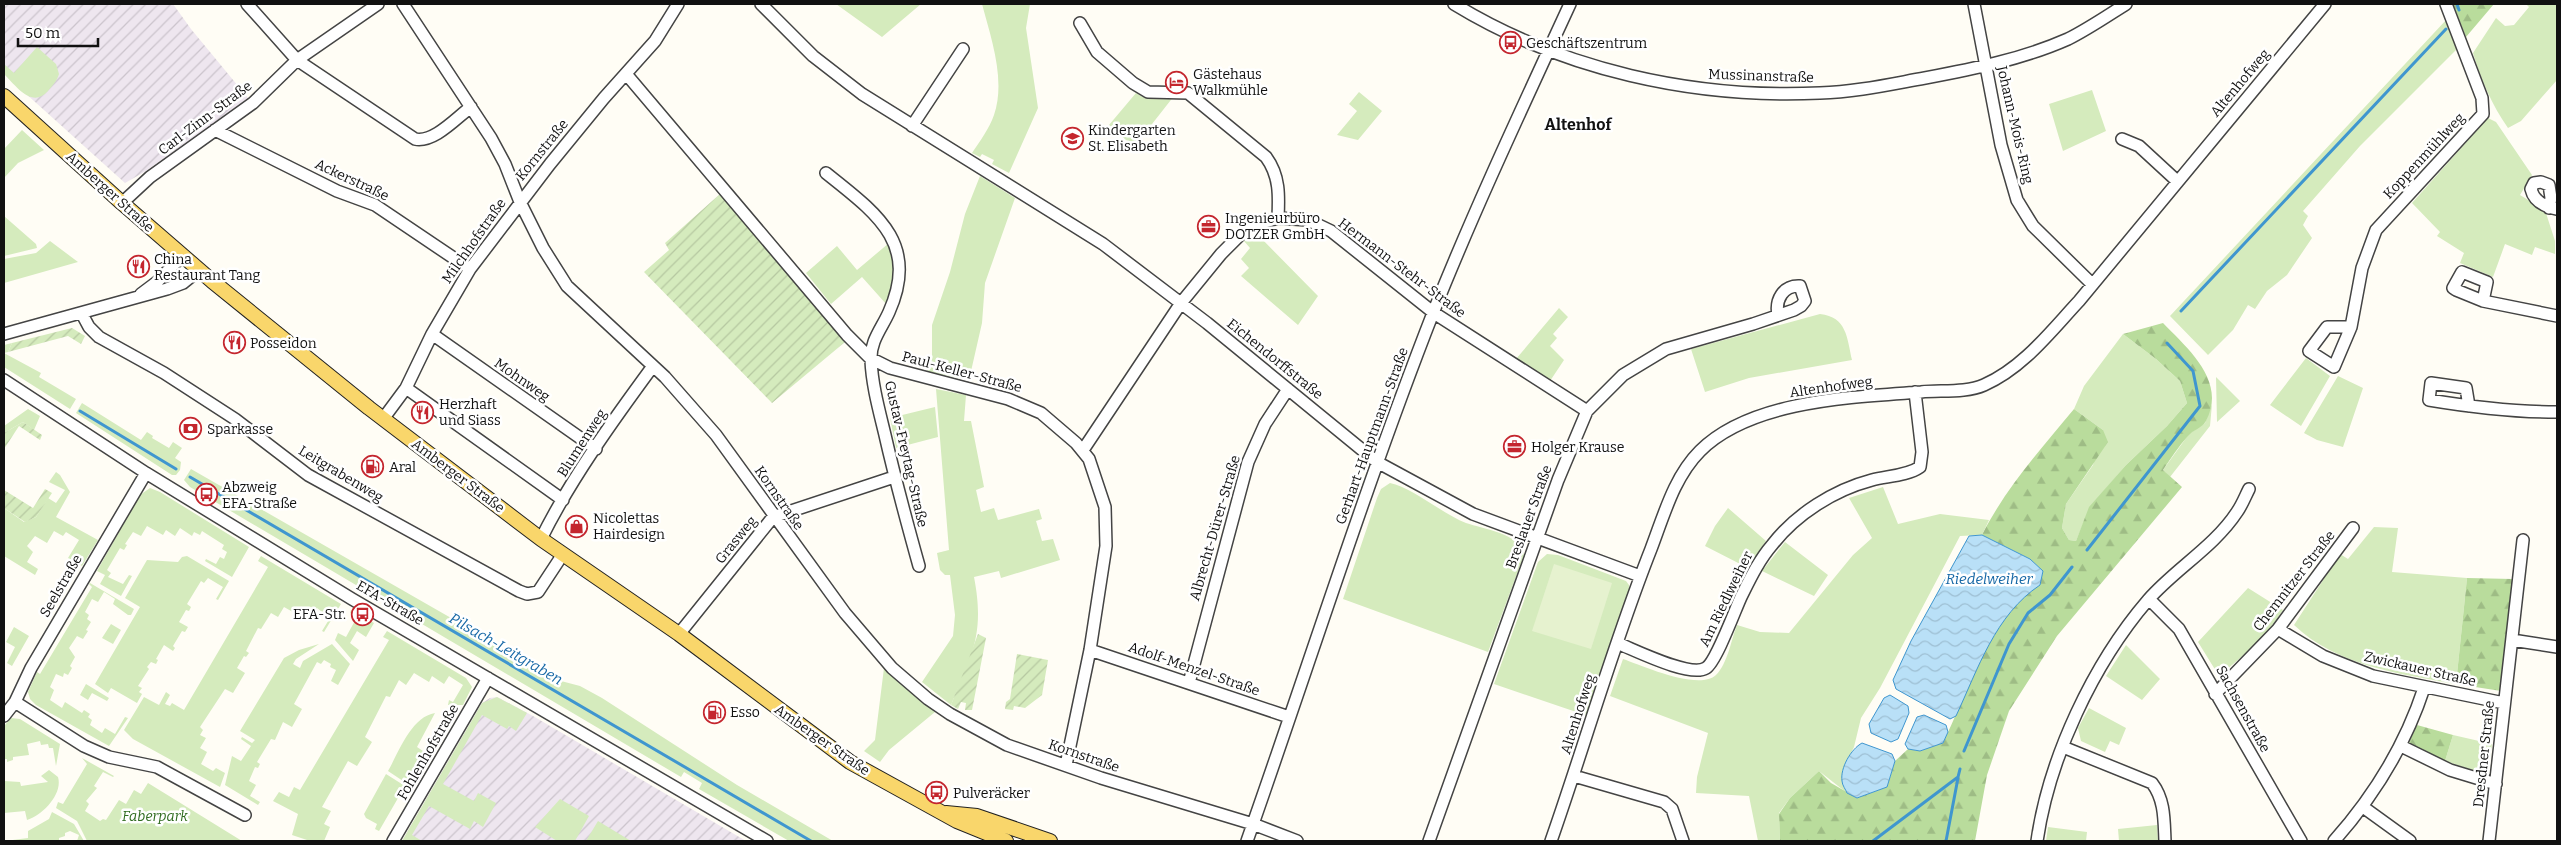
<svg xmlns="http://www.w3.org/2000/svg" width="2561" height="845" viewBox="0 0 2561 845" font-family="Bitter,serif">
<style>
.industrial{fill:url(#industrial-furrows)}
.grass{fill:#d5ebbd}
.forest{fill:url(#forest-firs)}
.garden{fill:url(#garden-furrows)}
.pitch{fill:#e6f2cf}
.water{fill:url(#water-waves);stroke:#3f96cf}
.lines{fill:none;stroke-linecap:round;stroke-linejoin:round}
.stream{stroke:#3f96cf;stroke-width:3}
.minor-casing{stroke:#444;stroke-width:14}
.major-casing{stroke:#222;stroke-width:16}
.minor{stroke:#fff;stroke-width:11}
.major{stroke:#f9d66b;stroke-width:14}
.labels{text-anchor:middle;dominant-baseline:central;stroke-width:5;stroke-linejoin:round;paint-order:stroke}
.poi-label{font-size:14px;fill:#111;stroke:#fff;text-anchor:start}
.street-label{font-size:14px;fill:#111;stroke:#fff}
.park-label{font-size:14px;font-style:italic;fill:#2f6b1f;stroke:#fff}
.water-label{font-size:15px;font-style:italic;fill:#1768a6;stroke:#fff}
.quarter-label{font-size:16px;font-weight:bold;fill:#111;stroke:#fff}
</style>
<defs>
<pattern id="industrial-furrows" width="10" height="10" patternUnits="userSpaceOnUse" patternTransform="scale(1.25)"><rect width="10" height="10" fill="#eee6ef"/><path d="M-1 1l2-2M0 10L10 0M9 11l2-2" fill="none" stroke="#cbc4cc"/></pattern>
<pattern id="forest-firs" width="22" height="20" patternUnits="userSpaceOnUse" patternTransform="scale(1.25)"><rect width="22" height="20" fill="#b9dc9c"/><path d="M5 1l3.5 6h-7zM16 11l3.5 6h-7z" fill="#9ebc85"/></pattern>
<pattern id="garden-furrows" width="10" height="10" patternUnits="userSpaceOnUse" patternTransform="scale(1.25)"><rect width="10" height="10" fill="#d5ebbd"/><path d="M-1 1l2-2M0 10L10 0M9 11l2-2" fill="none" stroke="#b6c8a1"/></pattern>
<pattern id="water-waves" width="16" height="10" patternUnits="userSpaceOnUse" patternTransform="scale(1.25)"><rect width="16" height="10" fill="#b9e0f7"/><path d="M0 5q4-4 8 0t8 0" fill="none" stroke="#9ebfd3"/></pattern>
</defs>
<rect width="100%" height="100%" fill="#fffdf5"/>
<path class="industrial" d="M4,4H173L191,29L248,98L146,171L125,183L4,74Z
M497,697L533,716L746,841H402L482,703L490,698Z"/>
<path class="grass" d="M836,4H921L882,37Z
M982,4H1030L1026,28L1038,108L1009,173L992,164L994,160L982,154L980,157L972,153C980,141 989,129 994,115C1006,80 991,38 982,4Z
M2526,4H2557V80L2521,121L2508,128C2492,105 2481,80 2473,53L2496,18L2505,26L2514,25L2529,7Z
M2447,19L2458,48L2360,146L2303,211L2308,216L2303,225L2312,238L2287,275L2267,291L2255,309L2248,305L2233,330L2208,355L2170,316Z
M37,47L56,64L59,74C57,81 52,86 48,91C32,109 16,86 4,74V64L14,73Z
M2092,90L2106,131L2063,151L2049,104Z
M1359,92L1382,111L1358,140L1337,135L1357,111L1349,104Z
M1136,93L1143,97L1174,96L1134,147L1109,125Z
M2488,118L2496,122L2532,175L2520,195L2545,210L2555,241V254L2535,247L2532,255L2505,244L2493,277L2460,263L2464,253L2437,236L2440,232L2412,203Z
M22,130L44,150L18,163L4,178V149Z
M980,176L1015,198L985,283L982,323L969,380L927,372L932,356V325L950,272L965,214Z
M4,216L36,244L37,248L4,256Z
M1256,233L1318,296L1298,325L1241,276L1249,268L1241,259L1250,248L1244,241Z
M50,241L78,262L4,283V259L36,253Z
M889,243L896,271L887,305L862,277L831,304L806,273L837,246L857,270Z
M1559,308L1568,317L1553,334L1557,338L1550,346L1564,360L1550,381L1516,359Z
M1820,314C1847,317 1847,338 1852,360L1749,378L1705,392L1691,349Z
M2123,334L2156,359L2180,381L2187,403L2167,426L2126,465L2090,507L2076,541L2069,540L2062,528L2066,504L2093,465L2103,430L2074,409L2084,386Z
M12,343L8,352L4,353L41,373L39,377L76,399L70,409L4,367V345Z
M2306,358L2330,376L2301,426L2270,405Z
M2338,376L2363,388L2343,447L2317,440L2304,433Z
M2216,377L2240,401L2217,422Z
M936,389L966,395L964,421H971L984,487L976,490L981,512L994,508L998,520L1039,509L1042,519L1036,521L1042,541L1053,539L1060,560L1001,578L999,571L974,577C985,634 972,654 951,705L922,682L953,636L955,615L950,575H945L940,570L937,553L949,550Z
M82,403L141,440L147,432L153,436L152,438L169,448L173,442L182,448L175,458L181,462L180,470L176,475H172L76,413Z
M2212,404L2210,426L2170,477L2163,470L2189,434L2205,423Z
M935,407L938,437L896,448L890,418Z
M28,409L40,416L34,430L23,422L4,433V426Z
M191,469L561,681L580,686L602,698L737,785L833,841H789L699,789L702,783L684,772L681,777L190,487L184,480Z
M56,472L60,475L70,492L56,517L98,540L82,566L68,558L79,540L66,532L63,536L54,531L47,543L35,536L27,546L33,552L27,562L38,569L35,575L4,556V508L24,522L36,517L48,498L56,503L65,490L49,482Z
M1390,483C1411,487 1443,514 1466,523C1483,529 1520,533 1524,555L1488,652L1343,599L1377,498L1381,489Z
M1883,487L1898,524L1940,514L1989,520L1982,535L1960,536L1880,688L1861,718L1854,747L1845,765L1842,781L1847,793L1819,771L1790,798L1779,813L1780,841H1758L1749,796L1696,793L1697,777L1708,733L1610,696L1623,659C1643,666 1699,691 1716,675C1728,663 1731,640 1737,625L1760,632L1789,633L1853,555L1872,538L1849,498Z
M150,488L160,492L249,547L232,577L205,561L206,559L216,564L220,557L224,559L227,552L222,549L224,545L202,531L200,535L194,532L192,536L180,528L175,536L166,530L163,535L147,526L141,536L133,532L125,544L127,545L124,550L120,548L107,570L111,573L108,577L123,584L129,575L132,576L121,596L100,584L105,575L97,571L140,495Z
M1728,508L1766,541L1748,568L1705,546L1715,526Z
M2374,527L2398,528L2392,572L2467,578L2456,684C2400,674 2337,666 2294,625L2340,554L2348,559Z
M1785,542L1828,575L1814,596L1762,571Z
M1547,554L1558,555L1626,581L1629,585L1630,593L1588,716L1494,684L1538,562Z
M187,556L229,581L218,600L216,599L223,587L208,578L204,583L201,581L187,604L191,607L189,611L186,610L179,622L188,627L185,632L182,631L173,646L175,648L173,651L164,645L156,659L158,660L156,664L151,662L147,667L149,669L138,686L142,688L139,692L142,694L137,703L111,688L108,693L95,684L140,607L125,598L147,560L178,562L182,557Z
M261,556L341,604L324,632L322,631L330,618L317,608L312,616L303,611L300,616L284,607L278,617L271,613L261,629L258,628L246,651L249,653L246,657L244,656L237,668L245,673L233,693L225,689L200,727L203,730L200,735L206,738L200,748L207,752L201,764L213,771L216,768L225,773L220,787L133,739L124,730L144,697L159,705L166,692L170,695L165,704L170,706L172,703L184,710L268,567L258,561Z
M90,583L134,609L131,615H128L113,604L115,599L104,592L98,602L92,599L85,612L89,615L87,619L91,622L86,630L88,631L83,639L77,636L69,648L75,657L70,666L72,668L68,675L64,673L63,677L56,674L50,687L54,690L50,700L62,708L65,702L82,713L84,710L90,714L88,717L92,720L90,725L102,733L105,728L115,734L125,717L128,718L109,746L36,705L30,699L28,692L37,672L40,674L92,587L89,584Z
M2248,588L2283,610C2266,637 2243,656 2219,676L2198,642Z
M351,610L374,623L366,637L357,631L350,643L359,650L353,661L335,640L338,633L346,637L357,617L350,613Z
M111,624L121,630L113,644L102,638Z
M14,627L29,636L12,666L7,663L15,647L6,642Z
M387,631L466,678L472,687L463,705H448L449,700L453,702L463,685L449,676L444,684L432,676L429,682L414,673L406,685L399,680L390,697L386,696L365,737L372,742L357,766L348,761L322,807L331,811L324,824L330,827L324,841H310L292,835L298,814L273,801L279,792L289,797L294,787L300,790L389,640L383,637Z
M319,644L296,659L293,664L300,668L303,661L332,644L350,664L338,685L331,681L336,670L330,667L331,664L324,660L321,664L317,662L294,704L302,709L292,727L283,722L275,740L271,739L257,762L260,764L258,768L255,767L249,781L256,785L250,796L260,802L258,805L225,785L232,756L241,761L251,746L241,739L242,737L252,743L255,740L240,731L284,658L299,650Z
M2126,645L2160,679L2142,700L2106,676Z
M884,668L935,712L889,750L880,762L864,751L875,740Z
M86,684L109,698L107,701L92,693L88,700L80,695Z
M497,697L527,713L516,731L509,726L507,729L482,715L443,784L474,801L478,793L496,803L483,827L474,821L470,829L429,806L412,835L422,841H402L482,703Z
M2089,708L2126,728L2119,745L2110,741L2105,752L2081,741L2078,728Z
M435,713L417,747L423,751L406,783L388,771C399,752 411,717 435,713Z
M11,718L20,719L60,744L56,766L53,748H49L48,744L41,745L40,741L27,744L29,755L13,757V760L7,762V759H4V726Z
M2453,735L2492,744L2488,775L2445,761Z
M82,758L114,776L113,777L103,772L94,786L97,788L86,801L89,804L85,811L100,821L103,819L106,820L119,800L126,804L134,790L141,794L148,783L242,841H87L77,821L56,808L58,802L63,804L87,764Z
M49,770L58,777C63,794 43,815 27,820L25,811L4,813V781L20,782L21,786L48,782L41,776Z
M386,774L405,786L379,831L375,829L377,824L366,818L364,814Z
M560,799L589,816L575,841H557L535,827Z
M52,812L74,824L84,841H77L79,835L70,831L65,833V836L59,838V841H5L28,838V831L49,819Z
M598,821L631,841H586Z
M2157,825L2158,841H2119L2118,829Z
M2048,827L2087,832L2086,841H2046Z"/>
<path class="forest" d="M2453,4H2494L2466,37Z
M2163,323C2188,349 2227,381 2206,421C2202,428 2193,430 2188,436C2179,446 2171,458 2163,470L2182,487L2057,636L2009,711L1987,775L1975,841H1780L1779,814L1790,798L1819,771L1831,783L1857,798L1887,787L1895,761L1908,749L1920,751L1943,743C1969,690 1989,618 2040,584L2043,571L2030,559L1982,535C2005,489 2041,449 2074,409L2103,430L2108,442L2066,504L2062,528L2069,540L2076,541L2089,507L2126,465L2167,426L2187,403L2180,381L2156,359L2123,334Z
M2467,578L2513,579L2501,691L2456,684Z
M2417,725L2453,735L2445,761L2408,745Z"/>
<path class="garden" d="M720,194L845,342L772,403L644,272L669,250L665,243Z
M72,328L85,336L81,344L68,336L8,352L12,343Z
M23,422L42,435L40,440L19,426L4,449V433Z
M45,489L52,493L36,517L25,522L4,508V490L33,508Z
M978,634L986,638L972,710H965L966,703L961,702L958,709L951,705Z
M1017,654L1048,660L1042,695L1025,708L1014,706L1013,710L1005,709L1006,702L1010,699Z"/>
<path class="pitch" d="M1554,564L1612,583L1591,649L1532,631Z"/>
<path class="water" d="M1982,535L2030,559L2043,571L2040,585C1995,615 1978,669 1956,716L1950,719L1896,689L1893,680L1911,641L1969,536Z
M1890,695L1908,706L1909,713L1898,739L1891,742L1871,733L1869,724L1884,698Z
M1924,715L1946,725L1948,732L1943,743L1920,751L1908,749L1905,744L1917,717Z
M1862,743L1892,754L1895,761L1887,787L1857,798L1847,793C1846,790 1842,785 1842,781C1840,768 1851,749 1862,743Z"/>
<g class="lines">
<path class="stream" d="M2457,4L2459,10
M2181,311L2446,29
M80,411L176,469
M190,477L811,841
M2087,550L2200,406L2193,371L2167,343
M1964,751L2009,644L2028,613L2050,595L2072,567
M1873,841L1958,777L1960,769
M1946,841L1958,778"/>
<defs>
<path id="minor" d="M247,4L297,60L415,139C434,143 456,118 471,107
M403,4L491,138L505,164L520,202L543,248L567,286L665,377L716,435L845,613L892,668L928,699L950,714L1007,745L1101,778L1253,824L1297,841
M761,4L813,56L862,94L1103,244L1207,323L1377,462L1473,514L1640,576
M1454,4C1562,70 1694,99 1820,93C1856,92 1891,84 1925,78C1973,69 2023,59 2068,39C2088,29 2107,16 2126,4
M1974,4L2001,145L2017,200L2033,226L2092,284
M1080,23L1097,52L1133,83L1148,92L1188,93L1266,157C1280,176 1279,196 1278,218
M627,75L847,335L870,358L890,368L1008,399L1041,413L1076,443L1089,459L1105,507L1106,546L1090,650L1066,765
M912,126L963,49
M215,130L337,191L375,205L470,269
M2122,139L2139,146L2177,181
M826,173C876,213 920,243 889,312C882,328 870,341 871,360C872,385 879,410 885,435C895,479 907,523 919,566
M122,203L150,177L253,103L297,60L378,4
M2549,208L2551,198L2549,185L2541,182L2534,183L2531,189C2534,202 2546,207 2557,209
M141,294L157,282L182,256
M2483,301L2487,282L2462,272L2453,288L2456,290L2483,301L2488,302L2557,316
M82,314L89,327L99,337L164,373L235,419L308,475L519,591L527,594L538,592L563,554
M2351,327H2327L2309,351L2334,367L2351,327L2362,268L2376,230L2483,114L2482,98L2446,4
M4,334L167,289L183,283L199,270
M432,334L596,449
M4,380L146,473L352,599L767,841
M406,388L563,500
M2469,406L2466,388L2431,383L2429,400C2471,407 2514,412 2557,412
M383,419L406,388L432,334L470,269L550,164L604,98L655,41L678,4
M1083,450L1181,303L1221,254L1248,227L1278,218L1308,220L1331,231L1434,313L1587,411
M541,539C570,480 614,419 653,366
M2149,599L2179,629L2301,841
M2278,629L2323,656L2373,676L2504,703
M679,634L773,517L894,477
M2512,640L2557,647
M1617,643C1635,650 1690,678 1706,668C1716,662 1735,610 1741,597C1750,579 1759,560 1772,545C1796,514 1834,490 1872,480C1887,476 1907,476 1920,467L1922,452L1915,392
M1090,650L1289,717
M1189,683L1248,462L1265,424L1288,389
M2215,694L2278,629L2353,528
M15,702L84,746L109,757L157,767L245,815
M4,716L15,702L31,668L146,473
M2401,746L2450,770L2496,784
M2063,747L2152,783C2165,800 2164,820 2165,841
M1574,776L1664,802L1672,809L1683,841
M2363,807L2410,841
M393,841L488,678
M1247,841C1309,665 1365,487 1433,313C1475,208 1523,106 1570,4
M1429,841L1558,480L1587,411L1623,375L1666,349L1753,324L1794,310L1801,306L1805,301L1800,286C1783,285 1775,300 1778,315
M1551,841C1585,744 1613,645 1651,549C1664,515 1674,477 1700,451C1751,400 1854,397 1921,392C1941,390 1966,393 1984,385C2023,368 2051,331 2079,301L2325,4
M2037,841C2049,758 2093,664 2148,600C2175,569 2214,547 2237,512C2242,505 2245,497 2249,489
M2334,841C2374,796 2405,746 2424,688
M2489,841L2523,540"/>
<path id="major" d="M4,96L122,203L212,281L369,408L541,539L679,634L850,762L957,821L1006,841
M946,813L977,816L1050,841"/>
</defs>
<use href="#minor" class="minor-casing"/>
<use href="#major" class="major-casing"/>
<use href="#minor" class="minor"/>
<use href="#major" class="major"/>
</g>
<defs>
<symbol id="bus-ring" viewBox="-11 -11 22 22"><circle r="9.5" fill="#fff" stroke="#c4262e" stroke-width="1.5"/><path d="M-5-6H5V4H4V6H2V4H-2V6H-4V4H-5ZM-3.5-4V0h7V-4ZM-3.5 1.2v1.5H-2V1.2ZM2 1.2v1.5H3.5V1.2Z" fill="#c4262e"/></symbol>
<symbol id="hotel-ring" viewBox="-11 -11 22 22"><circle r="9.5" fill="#fff" stroke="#c4262e" stroke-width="1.5"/><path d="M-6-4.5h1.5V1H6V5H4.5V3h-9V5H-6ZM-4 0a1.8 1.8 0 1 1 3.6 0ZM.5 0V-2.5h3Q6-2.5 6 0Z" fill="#c4262e"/></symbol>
<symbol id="school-ring" viewBox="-11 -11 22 22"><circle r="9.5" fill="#fff" stroke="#c4262e" stroke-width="1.5"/><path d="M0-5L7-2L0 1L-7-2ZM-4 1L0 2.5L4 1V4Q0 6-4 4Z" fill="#c4262e"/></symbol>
<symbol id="office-ring" viewBox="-11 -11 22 22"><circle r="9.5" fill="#fff" stroke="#c4262e" stroke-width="1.5"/><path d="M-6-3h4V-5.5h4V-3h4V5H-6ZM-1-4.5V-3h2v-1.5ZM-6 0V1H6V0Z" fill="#c4262e"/></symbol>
<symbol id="restaurant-ring" viewBox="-11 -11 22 22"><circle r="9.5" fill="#fff" stroke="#c4262e" stroke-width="1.5"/><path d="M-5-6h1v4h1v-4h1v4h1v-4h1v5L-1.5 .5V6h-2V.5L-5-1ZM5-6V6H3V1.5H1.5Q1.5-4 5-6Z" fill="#c4262e"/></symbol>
<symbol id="bank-ring" viewBox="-11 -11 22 22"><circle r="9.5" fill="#fff" stroke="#c4262e" stroke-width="1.5"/><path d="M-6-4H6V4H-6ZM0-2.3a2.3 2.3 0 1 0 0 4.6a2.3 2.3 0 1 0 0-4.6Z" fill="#c4262e"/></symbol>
<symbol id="fuel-ring" viewBox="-11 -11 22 22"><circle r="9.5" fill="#fff" stroke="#c4262e" stroke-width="1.5"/><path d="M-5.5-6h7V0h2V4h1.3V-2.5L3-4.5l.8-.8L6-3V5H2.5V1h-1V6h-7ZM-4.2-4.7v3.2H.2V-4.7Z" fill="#c4262e"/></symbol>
<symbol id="shop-ring" viewBox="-11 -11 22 22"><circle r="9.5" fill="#fff" stroke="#c4262e" stroke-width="1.5"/><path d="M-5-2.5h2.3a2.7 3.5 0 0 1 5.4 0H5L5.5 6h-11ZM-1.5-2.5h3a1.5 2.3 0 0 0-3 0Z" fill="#c4262e"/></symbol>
</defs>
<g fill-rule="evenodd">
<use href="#bus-ring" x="1498" y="30" width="25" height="25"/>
<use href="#hotel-ring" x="1164" y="70" width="25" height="25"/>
<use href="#school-ring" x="1060" y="126" width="25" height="25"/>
<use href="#office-ring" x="1196" y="214" width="25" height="25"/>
<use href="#restaurant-ring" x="126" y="254" width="25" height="25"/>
<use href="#restaurant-ring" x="222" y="330" width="25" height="25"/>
<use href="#restaurant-ring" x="410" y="400" width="25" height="25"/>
<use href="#bank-ring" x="178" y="416" width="25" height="25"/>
<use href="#office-ring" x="1502" y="434" width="25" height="25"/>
<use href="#fuel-ring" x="360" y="454" width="25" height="25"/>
<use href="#bus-ring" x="194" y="482" width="25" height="25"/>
<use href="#shop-ring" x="564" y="514" width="25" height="25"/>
<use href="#bus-ring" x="350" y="602" width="25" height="25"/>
<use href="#fuel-ring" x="702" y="700" width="25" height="25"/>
<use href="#bus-ring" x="924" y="780" width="25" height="25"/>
</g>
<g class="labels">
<g class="poi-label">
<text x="1526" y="43">Geschäftszentrum</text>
<text x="1193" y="74">Gästehaus<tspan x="1193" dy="16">Walkmühle</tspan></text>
<text x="1088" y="130">Kindergarten<tspan x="1088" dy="16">St. Elisabeth</tspan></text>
<text x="1225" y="218">Ingenieurbüro<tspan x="1225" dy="16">DOTZER GmbH</tspan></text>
<text x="154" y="259">China<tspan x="154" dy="16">Restaurant Tang</tspan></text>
<text x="250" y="343">Posseidon</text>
<text x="439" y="404">Herzhaft<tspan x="439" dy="16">und Siass</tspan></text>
<text x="207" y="429">Sparkasse</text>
<text x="1531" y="447">Holger Krause</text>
<text x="389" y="467">Aral</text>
<text x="222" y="487">Abzweig<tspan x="222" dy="16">EFA-Straße</tspan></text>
<text x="593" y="518">Nicolettas<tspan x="593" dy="16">Hairdesign</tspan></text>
<text x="346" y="614" text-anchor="end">EFA-Str.</text>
<text x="730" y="712">Esso</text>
<text x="953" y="793">Pulveräcker</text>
</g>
<g class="street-label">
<text transform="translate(1761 76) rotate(2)">Mussinanstraße</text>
<text transform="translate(2240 83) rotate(-50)">Altenhofweg</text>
<text transform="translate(205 118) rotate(-37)">Carl-Zinn-Straße</text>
<text transform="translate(2015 125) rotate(77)">Johann-Mois-Ring</text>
<text transform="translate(542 150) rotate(-51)">Kornstraße</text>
<text transform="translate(2424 156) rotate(-47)">Koppenmühlweg</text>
<text transform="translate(352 180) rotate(25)">Ackerstraße</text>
<text transform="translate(110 192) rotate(42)">Amberger Straße</text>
<text transform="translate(474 241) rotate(-55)">Milchhofstraße</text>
<text transform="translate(1402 268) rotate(37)">Hermann-Stehr-Straße</text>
<text transform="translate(1275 359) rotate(39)">Eichendorffstraße</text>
<text transform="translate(962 372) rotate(15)">Paul-Keller-Straße</text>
<text transform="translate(522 380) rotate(35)">Mohnweg</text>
<text transform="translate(1831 387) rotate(-8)">Altenhofweg</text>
<text transform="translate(1372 436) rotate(-70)">Gerhart-Hauptmann-Straße</text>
<text transform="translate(582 443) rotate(-57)">Blumenweg</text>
<text transform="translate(906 454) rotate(77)">Gustav-Freytag-Straße</text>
<text transform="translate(341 474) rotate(31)">Leitgrabenweg</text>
<text transform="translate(458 476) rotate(37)">Amberger Straße</text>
<text transform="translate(779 498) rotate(55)">Kornstraße</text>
<text transform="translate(1529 517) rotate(-70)">Breslauer Straße</text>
<text transform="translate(1215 528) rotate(-74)">Albrecht-Dürer-Straße</text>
<text transform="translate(736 540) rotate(-51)">Grasweg</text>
<text transform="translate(2294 581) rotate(-52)">Chemnitzer Straße</text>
<text transform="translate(61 586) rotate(-60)">Seelstraße</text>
<text transform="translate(1726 599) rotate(-64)">Am Riedlweiher</text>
<text transform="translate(390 603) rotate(30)">EFA-Straße</text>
<text transform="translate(1194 669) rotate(19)">Adolf-Menzel-Straße</text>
<text transform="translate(2420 669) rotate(13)">Zwickauer Straße</text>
<text transform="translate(2243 709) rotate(61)">Sachsenstraße</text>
<text transform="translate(1578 714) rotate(-72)">Altenhofweg</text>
<text transform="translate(822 740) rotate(35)">Amberger Straße</text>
<text transform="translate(428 752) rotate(-60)">Fohlenhofstraße</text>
<text transform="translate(2484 754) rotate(-84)">Dresdner Straße</text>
<text transform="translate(1084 756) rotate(19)">Kornstraße</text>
</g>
<g class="park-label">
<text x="155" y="816">Faberpark</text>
</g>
<g class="water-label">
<text x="1989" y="579">Riedelweiher</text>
<text transform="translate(506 649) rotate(30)">Pilsach-Leitgraben</text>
</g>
<g class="quarter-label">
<text x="1578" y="124">Altenhof</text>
</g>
</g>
<rect width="2561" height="845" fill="none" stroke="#111111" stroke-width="10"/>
<path d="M18 38v8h80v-8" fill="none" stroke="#111111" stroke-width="2.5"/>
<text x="25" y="38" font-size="15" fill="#111111" stroke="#ffffff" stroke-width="4" paint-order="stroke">50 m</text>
</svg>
